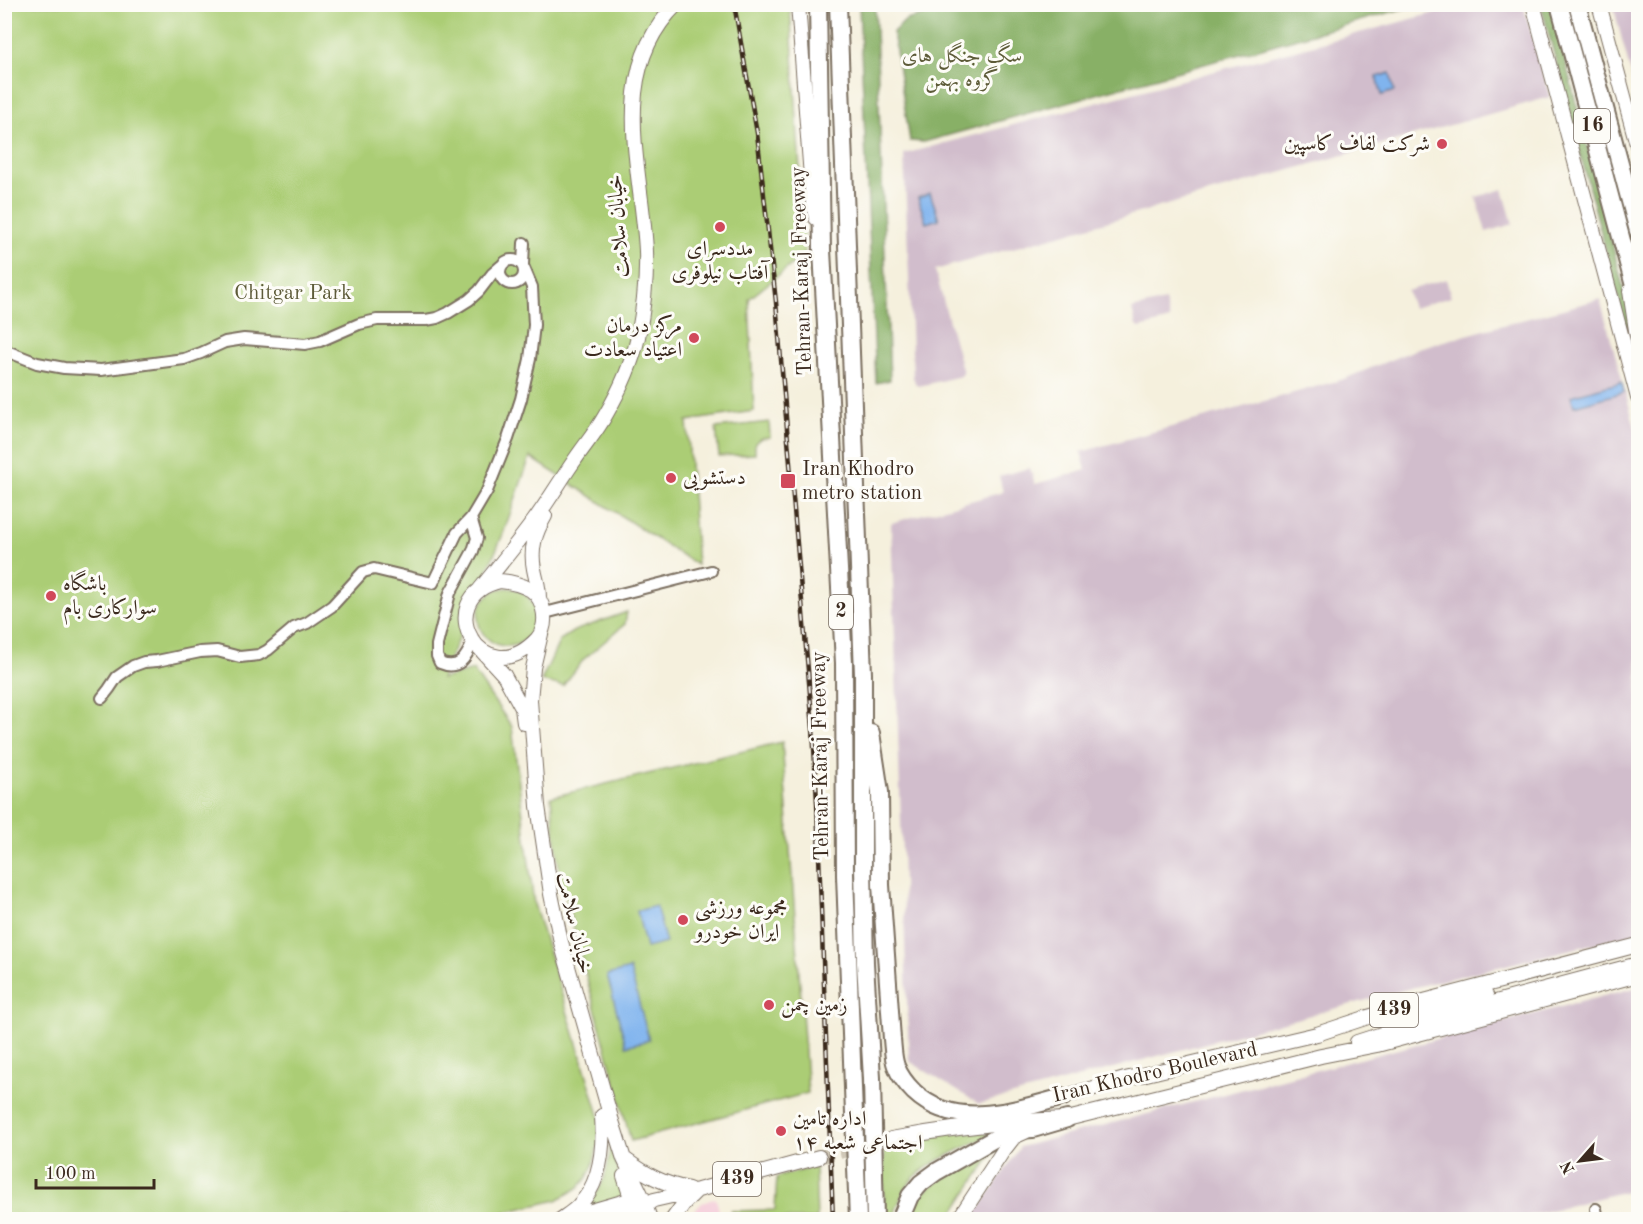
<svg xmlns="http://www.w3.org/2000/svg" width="1643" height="1224" viewBox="0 0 1643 1224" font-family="'Old Standard TT',Amiri,serif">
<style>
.built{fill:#f5cfdb}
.industrial{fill:#d1bdcc}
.green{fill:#abcd75;stroke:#737c4a;stroke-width:1.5}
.forest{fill:#88b066;stroke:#626d42;stroke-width:1.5}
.water{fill:#80b4ee;stroke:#5e6f86;stroke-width:1.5}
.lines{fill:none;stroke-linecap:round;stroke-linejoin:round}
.major-tunnel{stroke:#d0c8b7;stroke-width:14;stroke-dasharray:14 7;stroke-linecap:butt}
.minor-casing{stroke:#7c6f61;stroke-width:14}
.major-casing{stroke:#7c6f61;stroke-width:16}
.highway-casing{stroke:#7c6f61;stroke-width:20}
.minor{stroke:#fff;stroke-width:10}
.major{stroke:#fff;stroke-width:14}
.highway{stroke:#fff;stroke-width:16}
.rail-casing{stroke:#3b2a1e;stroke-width:4.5}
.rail{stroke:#fdfcf7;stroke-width:2;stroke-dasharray:7;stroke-linecap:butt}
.poi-dot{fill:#d1495b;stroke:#fdfcf7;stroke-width:2}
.labels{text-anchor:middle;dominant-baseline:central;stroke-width:6;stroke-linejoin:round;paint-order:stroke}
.shield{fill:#fdfcf7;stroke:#75695f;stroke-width:1.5}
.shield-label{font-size:20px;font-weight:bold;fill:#3b2a1e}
.park-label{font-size:21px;fill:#5d5b38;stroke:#fdfcf7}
.poi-label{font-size:21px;fill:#3b2a1e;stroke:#fdfcf7;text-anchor:start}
.street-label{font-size:21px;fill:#3b2a1e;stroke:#fdfcf7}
</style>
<rect width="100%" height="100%" fill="#fdfcf7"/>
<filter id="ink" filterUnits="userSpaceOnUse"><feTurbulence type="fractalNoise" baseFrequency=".0167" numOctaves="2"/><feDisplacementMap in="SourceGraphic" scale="12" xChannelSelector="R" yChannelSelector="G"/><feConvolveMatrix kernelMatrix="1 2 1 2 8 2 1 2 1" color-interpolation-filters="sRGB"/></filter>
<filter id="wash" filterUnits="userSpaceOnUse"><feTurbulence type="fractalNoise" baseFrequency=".008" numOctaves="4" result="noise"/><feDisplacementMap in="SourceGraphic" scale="24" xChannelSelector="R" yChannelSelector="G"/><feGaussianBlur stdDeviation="1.35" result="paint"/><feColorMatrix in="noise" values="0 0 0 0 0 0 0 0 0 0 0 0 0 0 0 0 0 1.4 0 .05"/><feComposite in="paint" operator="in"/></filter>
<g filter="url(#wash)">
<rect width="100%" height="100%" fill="#f5f0dd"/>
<path class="built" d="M716,1198L721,1219H686L702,1203Z"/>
<path class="industrial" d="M1464,5H1523L1550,97L935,270L963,373L961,376L919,386L916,385L913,377L904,154Z
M1613,5H1638V101Z
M1503,189L1513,224L1486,232L1476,197Z
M1446,279L1451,297L1413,308L1407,291Z
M1600,299L1638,438V933L1415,987L979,1104L909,1061L891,523L1003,492L999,476L1030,468L1035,484L1086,470L1081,452L1344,379L1422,347Z
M1165,301L1170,320L1140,328L1136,326L1132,309Z
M1638,987V1188L1516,1219H972L1020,1147Z"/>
<path class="green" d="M5,5H790L805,254L749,299L754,411L687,421L697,565L530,457L503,534L441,679L473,670L512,727L534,904L600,1118L599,1142L592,1168L586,1179L578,1188L557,1200L475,1219L5,1220Z
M769,422L770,437L761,438L755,443V454L719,456L716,428Z
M478 617a29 29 0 1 1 58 0a29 29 0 1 1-58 0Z
M627,612L625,624L584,659L563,686L541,681L560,640L574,631Z
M782,742L808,1093L631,1141L580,953L559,869L551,797Z
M998,1132C975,1143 926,1162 911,1181C902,1193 897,1205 893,1219H884V1146L945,1133Z
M1002,1139L949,1219L905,1220L910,1205L922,1194L941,1179L983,1156Z
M611,1144L625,1196L576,1211C582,1206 589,1201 595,1195C606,1181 609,1161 611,1144Z
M815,1167L817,1219H730L731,1211L775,1210L777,1177Z"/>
<path class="forest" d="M965,4H1417V5L924,142L910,141L893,32L906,20Z
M859,5H875L890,380L876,383Z
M1541,5H1551L1633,325L1638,356V373Z"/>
<path class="water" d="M1390,73L1394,91L1382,95L1377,77Z
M930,193L939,219L926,223L918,198Z
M1622,382L1624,392L1574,406L1571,396Z
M656,906L666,943L646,948L637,911Z
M630,969L649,1040L626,1046L607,975Z"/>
</g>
<g filter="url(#ink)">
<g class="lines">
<path class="major-tunnel" d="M819,1157L891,1139"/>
<defs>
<path id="minor" d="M500 272a12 12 0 1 1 24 0a12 12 0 1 1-24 0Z
M523,265L524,243
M4,350L37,363L64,368L101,370L184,359L201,353L225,342L244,339L305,344L320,341L359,324L377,320H426L437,318L448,313L469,300L479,291L492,274L501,266
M471,518L477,538L473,551L450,593L437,645V656L440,663C459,671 466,658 473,642
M545,613L711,571
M102,698L109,689L117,677L133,666L144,662L157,661L200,652L217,651L240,657L259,655L268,650L294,628L307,623L332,606L363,572L374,569L433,583L457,533L471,518L487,491L508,439L521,399L530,359L534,325L532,287L524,268
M1596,1209L1598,1220"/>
<path id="major" d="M798,4L813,204L816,218
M1533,4L1638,398
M1599,4L1638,148
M1630,291L1638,343
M500,581C511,582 521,584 531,590C545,600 549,625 537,639C483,697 428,598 500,581Z
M480,589C498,567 516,545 533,522C548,502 560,481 574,461C584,446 596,432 605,416C619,392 632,364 638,337C643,311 647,277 646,251C642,167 607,72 677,4
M539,598C539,586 536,580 534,569C530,549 535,533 545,516
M541,634L533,668L530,700L538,806L551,894L561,942L611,1118L624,1159L642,1196L649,1216
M482,651L504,675L522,708L524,723
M1397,1018L1486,995
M1357,1042L1413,1024L1638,964
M1063,1097L1125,1079L1317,1034L1368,1017L1420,1002L1638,945
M891,1139C949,1128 1008,1121 1067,1119L1321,1056L1377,1045L1638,975
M626,1160C647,1175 663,1184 689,1189
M624,1176L635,1210
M567,1218L640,1197
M560,1220C567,1215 574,1211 579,1205C602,1182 604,1146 602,1116
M599,1220L635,1210L654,1200L698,1190L819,1157
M672,1220L685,1202L696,1191
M958,1220L1003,1151L1014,1137L1025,1132"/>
<path id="highway" d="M818,4L822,250L844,663L845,875L858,1220
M838,4L863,674V867L865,963L872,1078L875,1220
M1559,4L1638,301
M1577,4L1638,231
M871,733L880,792L881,885L892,1039C893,1048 893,1058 896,1066C900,1077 906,1084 914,1092C955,1131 1015,1110 1063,1097
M900,1220L910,1196L921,1183L936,1172L1001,1135L1015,1130L1033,1129L1067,1119"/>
</defs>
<use href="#minor" class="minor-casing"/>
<use href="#major" class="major-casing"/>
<use href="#highway" class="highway-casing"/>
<use href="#minor" class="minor"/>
<use href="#major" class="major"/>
<use href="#highway" class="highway"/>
<defs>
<path id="rail" d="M734,4L757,133L776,302L813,728L817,803L833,1220"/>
</defs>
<use href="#rail" class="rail-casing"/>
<use href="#rail" class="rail"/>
</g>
</g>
<g class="poi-dot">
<circle cx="1442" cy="144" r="6"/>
<circle cx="720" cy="227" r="6"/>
<circle cx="694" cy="338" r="6"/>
<circle cx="671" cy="478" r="6"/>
<rect x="780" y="473" width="16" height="16" rx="3"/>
<circle cx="51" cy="596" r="6"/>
<circle cx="683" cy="920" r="6"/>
<circle cx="769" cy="1005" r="6"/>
<circle cx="781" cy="1131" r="6"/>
</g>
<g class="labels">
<g class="shield">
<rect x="1574" y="109" width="36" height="34" rx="4.5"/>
<rect x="829" y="595" width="24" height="34" rx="4.5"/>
<rect x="1370" y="993" width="48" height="34" rx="4.5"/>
<rect x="713" y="1162" width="48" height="34" rx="4.5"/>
</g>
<g class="shield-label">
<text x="1592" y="126">16</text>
<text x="841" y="612">2</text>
<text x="1394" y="1010">439</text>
<text x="737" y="1179">439</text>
</g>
<g class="park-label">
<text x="962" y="56">سگ جنگل های<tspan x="962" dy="24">گروه بهمن</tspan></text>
<text x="293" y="293">Chitgar Park</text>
</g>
<g class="poi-label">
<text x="1430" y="144" text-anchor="end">شرکت لفاف کاسپین</text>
<text x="720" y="249" text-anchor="middle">مددسرای<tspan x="720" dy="24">آفتاب نیلوفری</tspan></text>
<text x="682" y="326" text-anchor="end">مرکز درمان<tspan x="682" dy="24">اعتیاد سعادت</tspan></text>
<text x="802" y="469">Iran Khodro<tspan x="802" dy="24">metro station</tspan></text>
<text x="683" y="478">دستشویی</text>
<text x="63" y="584">باشگاه<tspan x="63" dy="24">سوارکاری بام</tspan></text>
<text x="695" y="908">مجموعه ورزشی<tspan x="695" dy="24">ایران خودرو</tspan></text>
<text x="781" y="1005">زمین چمن</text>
<text x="793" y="1119">اداره تامین<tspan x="793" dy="24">اجتماعی شعبه ۱۴</tspan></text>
</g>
<g class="street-label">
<text transform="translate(619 226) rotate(-94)">خیابان سلامت</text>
<text transform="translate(802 271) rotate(-92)">Tehran-Karaj Freeway</text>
<text transform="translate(821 756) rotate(-91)">Tehran-Karaj Freeway</text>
<text transform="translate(574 923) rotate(77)">خیابان سلامت</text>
<text transform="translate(1155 1073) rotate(-13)">Iran Khodro Boulevard</text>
</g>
</g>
<rect width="1643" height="1224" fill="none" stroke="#fdfcf7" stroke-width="24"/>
<g transform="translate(1580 1161) rotate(242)" stroke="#fdfcf7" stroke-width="4.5" paint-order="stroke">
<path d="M0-4.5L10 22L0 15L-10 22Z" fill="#3b2a1e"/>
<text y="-9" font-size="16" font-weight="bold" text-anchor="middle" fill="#3b2a1e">N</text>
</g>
<path d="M36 1179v9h118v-9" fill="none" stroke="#3b2a1e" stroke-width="3"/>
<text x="45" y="1179" font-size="18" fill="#3b2a1e" stroke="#fdfcf7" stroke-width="4.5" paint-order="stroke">100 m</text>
</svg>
